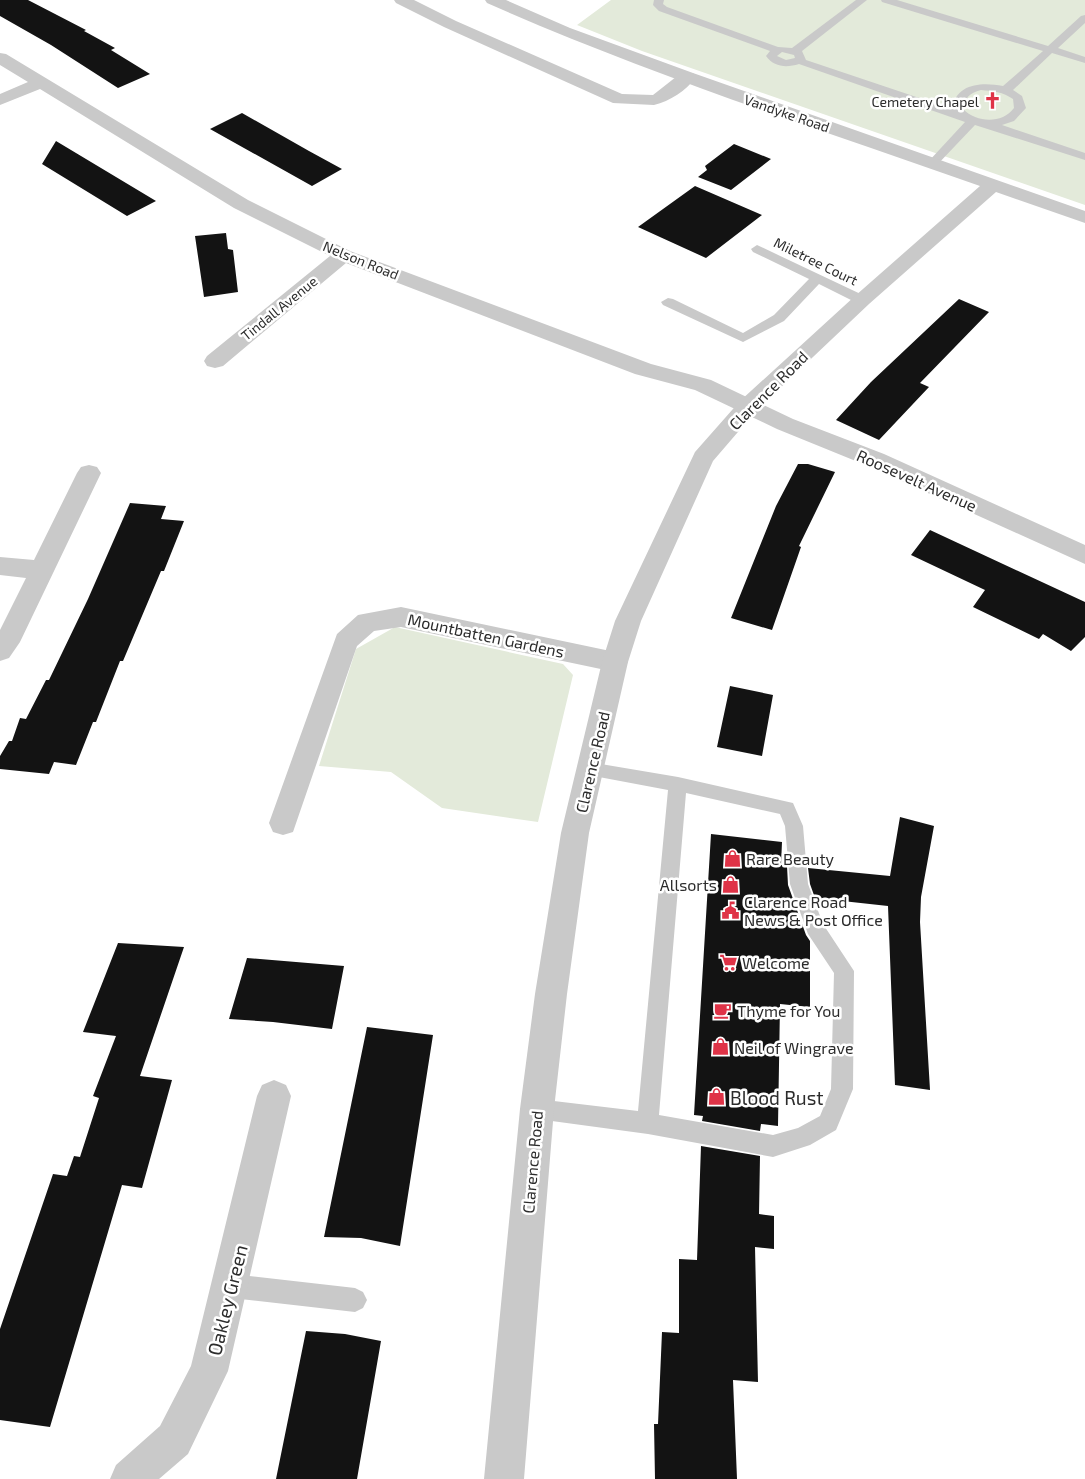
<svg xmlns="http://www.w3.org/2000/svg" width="1085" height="1479" viewBox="0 0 1085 1479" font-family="'Exo 2',sans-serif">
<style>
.green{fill:#e3eada}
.building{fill:#131313}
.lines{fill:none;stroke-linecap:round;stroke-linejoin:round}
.service{fill:#c9c9c9;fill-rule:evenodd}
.minor{fill:#c9c9c9;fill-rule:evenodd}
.tertiary{fill:#c9c9c9;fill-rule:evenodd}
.labels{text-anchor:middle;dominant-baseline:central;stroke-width:5;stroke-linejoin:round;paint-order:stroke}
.far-poi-label{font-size:14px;fill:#2c2c2c;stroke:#fff;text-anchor:end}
.far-street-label{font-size:14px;fill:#2c2c2c;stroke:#fff}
.street-label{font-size:16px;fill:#2c2c2c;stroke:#fff}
.poi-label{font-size:16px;fill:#2c2c2c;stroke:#fff;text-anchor:start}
.near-poi-label{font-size:19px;fill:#2c2c2c;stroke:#fff;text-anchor:start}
.near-street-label{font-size:19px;fill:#2c2c2c;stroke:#fff}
</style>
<rect width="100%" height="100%" fill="#fff"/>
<path class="green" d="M611,0H1085V205L642,51L577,25Z
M395,627L563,664L573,675L538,822L442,808L391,772L319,766L356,649Z"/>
<path class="building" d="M0,0H28L86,30L84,31L115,48L111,50L150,74L118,88L51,45L0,16Z
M242,113L309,151L342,169L312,186L210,129Z
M56,141L156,201L127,216L42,164Z
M734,144L771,159L731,190L698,177L707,170L705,166Z
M695,186L762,215L706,258L638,227Z
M226,233L228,249L233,250L238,292L204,297L195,236Z
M959,299L989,312L920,383L929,387L879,440L836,420L871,382Z
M798,464H808L835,472L799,546L801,547L772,630L731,618L776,506Z
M130,503L166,506L161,519L184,521L164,571H161L123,661H120L96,722H93L76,765L54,762L49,774L0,769V756L9,741H12L20,718L26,719L46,680H49L88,599Z
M930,530L1085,602V637L1071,651L1043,634L1039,639L973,607L985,590L911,555Z
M730,686L773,695L762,756L717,747Z
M900,817L934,826L921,897L920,922L930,1090L895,1085L888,906L815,898L810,884L808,868L890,876Z
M711,834L782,842L781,865L787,866L788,885L806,935L810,941V1007L780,1004L778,1126L761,1124L760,1131L702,1121L703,1116L694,1115Z
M118,943L184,947L140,1076L172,1080L142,1188L122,1185L50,1427L0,1420V1329L53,1174L67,1176L74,1156L80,1157L99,1098L93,1096L116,1036L83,1032Z
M247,958L344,966L332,1029L273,1022L229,1019Z
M367,1027L433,1035L400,1246L361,1238L324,1237Z
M701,1146L760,1156L759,1214L774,1216V1249L755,1247L758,1382L733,1380L737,1479H655L654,1424H658L662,1332L679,1333V1259L697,1260Z
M306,1331L345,1334L381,1341L357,1479H276Z"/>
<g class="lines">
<path class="service" d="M654,0H664L663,4L667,7L778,47L792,48L856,0H867L802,51L806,60L952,109C956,83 982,82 1003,86L1043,51L882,2L881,0H897L1048,46L1081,16L1085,15V23L1058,48L1085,57V63L1052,53L1013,90L1022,96L1026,108L1014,121L1002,125L1085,153V160L975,125L936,166H928L926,164L928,162L965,122L799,64C786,68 774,67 766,56L770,51L659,11L653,5ZM782,52L794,55L795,58L786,60L777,56ZM981,90C993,91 1003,92 1013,99L1014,108C1002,124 977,123 963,109C965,98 969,93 981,90Z
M757,245L867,297L869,300L862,304L857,303L819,284L784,321L743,342L663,305L661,302L668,298L673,299L743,333L774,315L809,279L753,252L751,249Z
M589,762L678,777L793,803L803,826L808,884L823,924L854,971L853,1089L836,1130L810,1145L773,1157L648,1134L537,1119L529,1116L526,1109L529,1102L537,1099L638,1111L668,790L583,774L580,769L583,764ZM686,793L780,814L785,826L790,884L808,934L834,973L831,1089L820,1116L798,1128L773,1135L659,1115Z
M231,1274L355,1288L363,1292L367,1300L363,1308L355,1312L231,1298L223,1294L219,1286L223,1278Z"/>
<path class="minor" d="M394,0H414L456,21L622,94L653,95L681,73H693L696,77C686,91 670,101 654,105L613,103L444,27L396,3Z
M0,53L6,54L248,200L350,251L651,364L711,380L793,419L884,454L1085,545V564L868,466L777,429L695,390L635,374L346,263L223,366L215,368L207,366L204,361L207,356L330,256L234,208L40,89L0,105V94L28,82L0,65Z
M89,465L97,467L101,473L20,642L9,658L0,661V630L26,578L0,575V557L34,560L77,473L81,467Z
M401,607L615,652L624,655L628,662L624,669L615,672L401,627L374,631L357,646L293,832L283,835L273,832L269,823L337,634L358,615Z
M274,1080L286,1085L291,1096L228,1371L188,1454L159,1479H110L116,1465L160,1426L191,1366L257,1096L262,1085Z"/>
<path class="tertiary" d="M485,0H506L570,28L693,73L1085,211V223L996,192L869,304L756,411L713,461L641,621L628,662L589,833L567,994L554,1109L524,1479H484L520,1109L535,994L561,833L602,662L615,621L695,452L740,401L855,296L980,186C815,128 648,74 487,3Z"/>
</g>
<defs>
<symbol id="church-bare" viewBox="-9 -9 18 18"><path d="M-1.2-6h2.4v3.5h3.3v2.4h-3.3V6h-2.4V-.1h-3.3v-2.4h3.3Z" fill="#df3347" stroke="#fff" stroke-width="2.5" paint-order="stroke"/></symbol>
<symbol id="shop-bare" viewBox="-9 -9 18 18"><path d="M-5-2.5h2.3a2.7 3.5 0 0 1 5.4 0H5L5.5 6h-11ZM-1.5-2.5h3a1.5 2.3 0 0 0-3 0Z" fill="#df3347" stroke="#fff" stroke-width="2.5" paint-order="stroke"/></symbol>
<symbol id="civic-bare" viewBox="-9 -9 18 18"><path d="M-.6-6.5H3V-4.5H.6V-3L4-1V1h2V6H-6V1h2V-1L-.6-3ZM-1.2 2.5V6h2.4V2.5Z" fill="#df3347" stroke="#fff" stroke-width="2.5" paint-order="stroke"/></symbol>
<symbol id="supermarket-bare" viewBox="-9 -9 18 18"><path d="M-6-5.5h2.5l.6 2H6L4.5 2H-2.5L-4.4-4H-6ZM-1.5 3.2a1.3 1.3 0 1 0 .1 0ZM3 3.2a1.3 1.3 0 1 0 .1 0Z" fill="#df3347" stroke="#fff" stroke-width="2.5" paint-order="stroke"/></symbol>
<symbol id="cafe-bare" viewBox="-9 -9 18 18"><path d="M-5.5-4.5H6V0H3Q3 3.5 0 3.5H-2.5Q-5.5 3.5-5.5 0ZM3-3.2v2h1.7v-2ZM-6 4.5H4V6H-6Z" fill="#df3347" stroke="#fff" stroke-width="2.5" paint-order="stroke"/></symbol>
</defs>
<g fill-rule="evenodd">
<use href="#church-bare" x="980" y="88" width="25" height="25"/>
<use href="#shop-bare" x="720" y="846" width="25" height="25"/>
<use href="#shop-bare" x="718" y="872" width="25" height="25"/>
<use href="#civic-bare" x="718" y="898" width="25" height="25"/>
<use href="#supermarket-bare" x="716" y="950" width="25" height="25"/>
<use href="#cafe-bare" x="710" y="998" width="25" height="25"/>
<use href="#shop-bare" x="708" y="1034" width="25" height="25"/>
<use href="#shop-bare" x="704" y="1084" width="25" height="25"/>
</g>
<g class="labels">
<g class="far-poi-label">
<text x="979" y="101">Cemetery Chapel</text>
</g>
<g class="far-street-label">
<text transform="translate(787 113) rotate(19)">Vandyke Road</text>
<text transform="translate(361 260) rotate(22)">Nelson Road</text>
<text transform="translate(816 261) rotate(26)">Miletree Court</text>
<text transform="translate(279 308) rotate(-39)">Tindall Avenue</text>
</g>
<g class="street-label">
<text transform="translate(768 390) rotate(-45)">Clarence Road</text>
<text transform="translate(917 480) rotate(24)">Roosevelt Avenue</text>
<text transform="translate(486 635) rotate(12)">Mountbatten Gardens</text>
<text transform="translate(592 762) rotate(-77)">Clarence Road</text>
<text transform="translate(532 1162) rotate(-85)">Clarence Road</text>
</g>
<g class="poi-label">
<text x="746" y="858">Rare Beauty</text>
<text x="717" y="884" text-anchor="end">Allsorts</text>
<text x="744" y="901">Clarence Road<tspan x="744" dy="18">News &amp; Post Office</tspan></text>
<text x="742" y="962">Welcome</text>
<text x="737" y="1010">Thyme for You</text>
<text x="734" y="1047">Neil of Wingrave</text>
</g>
<g class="near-poi-label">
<text x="730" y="1097">Blood Rust</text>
</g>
<g class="near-street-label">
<text transform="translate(227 1300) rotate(-76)">Oakley Green</text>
</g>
</g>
</svg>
